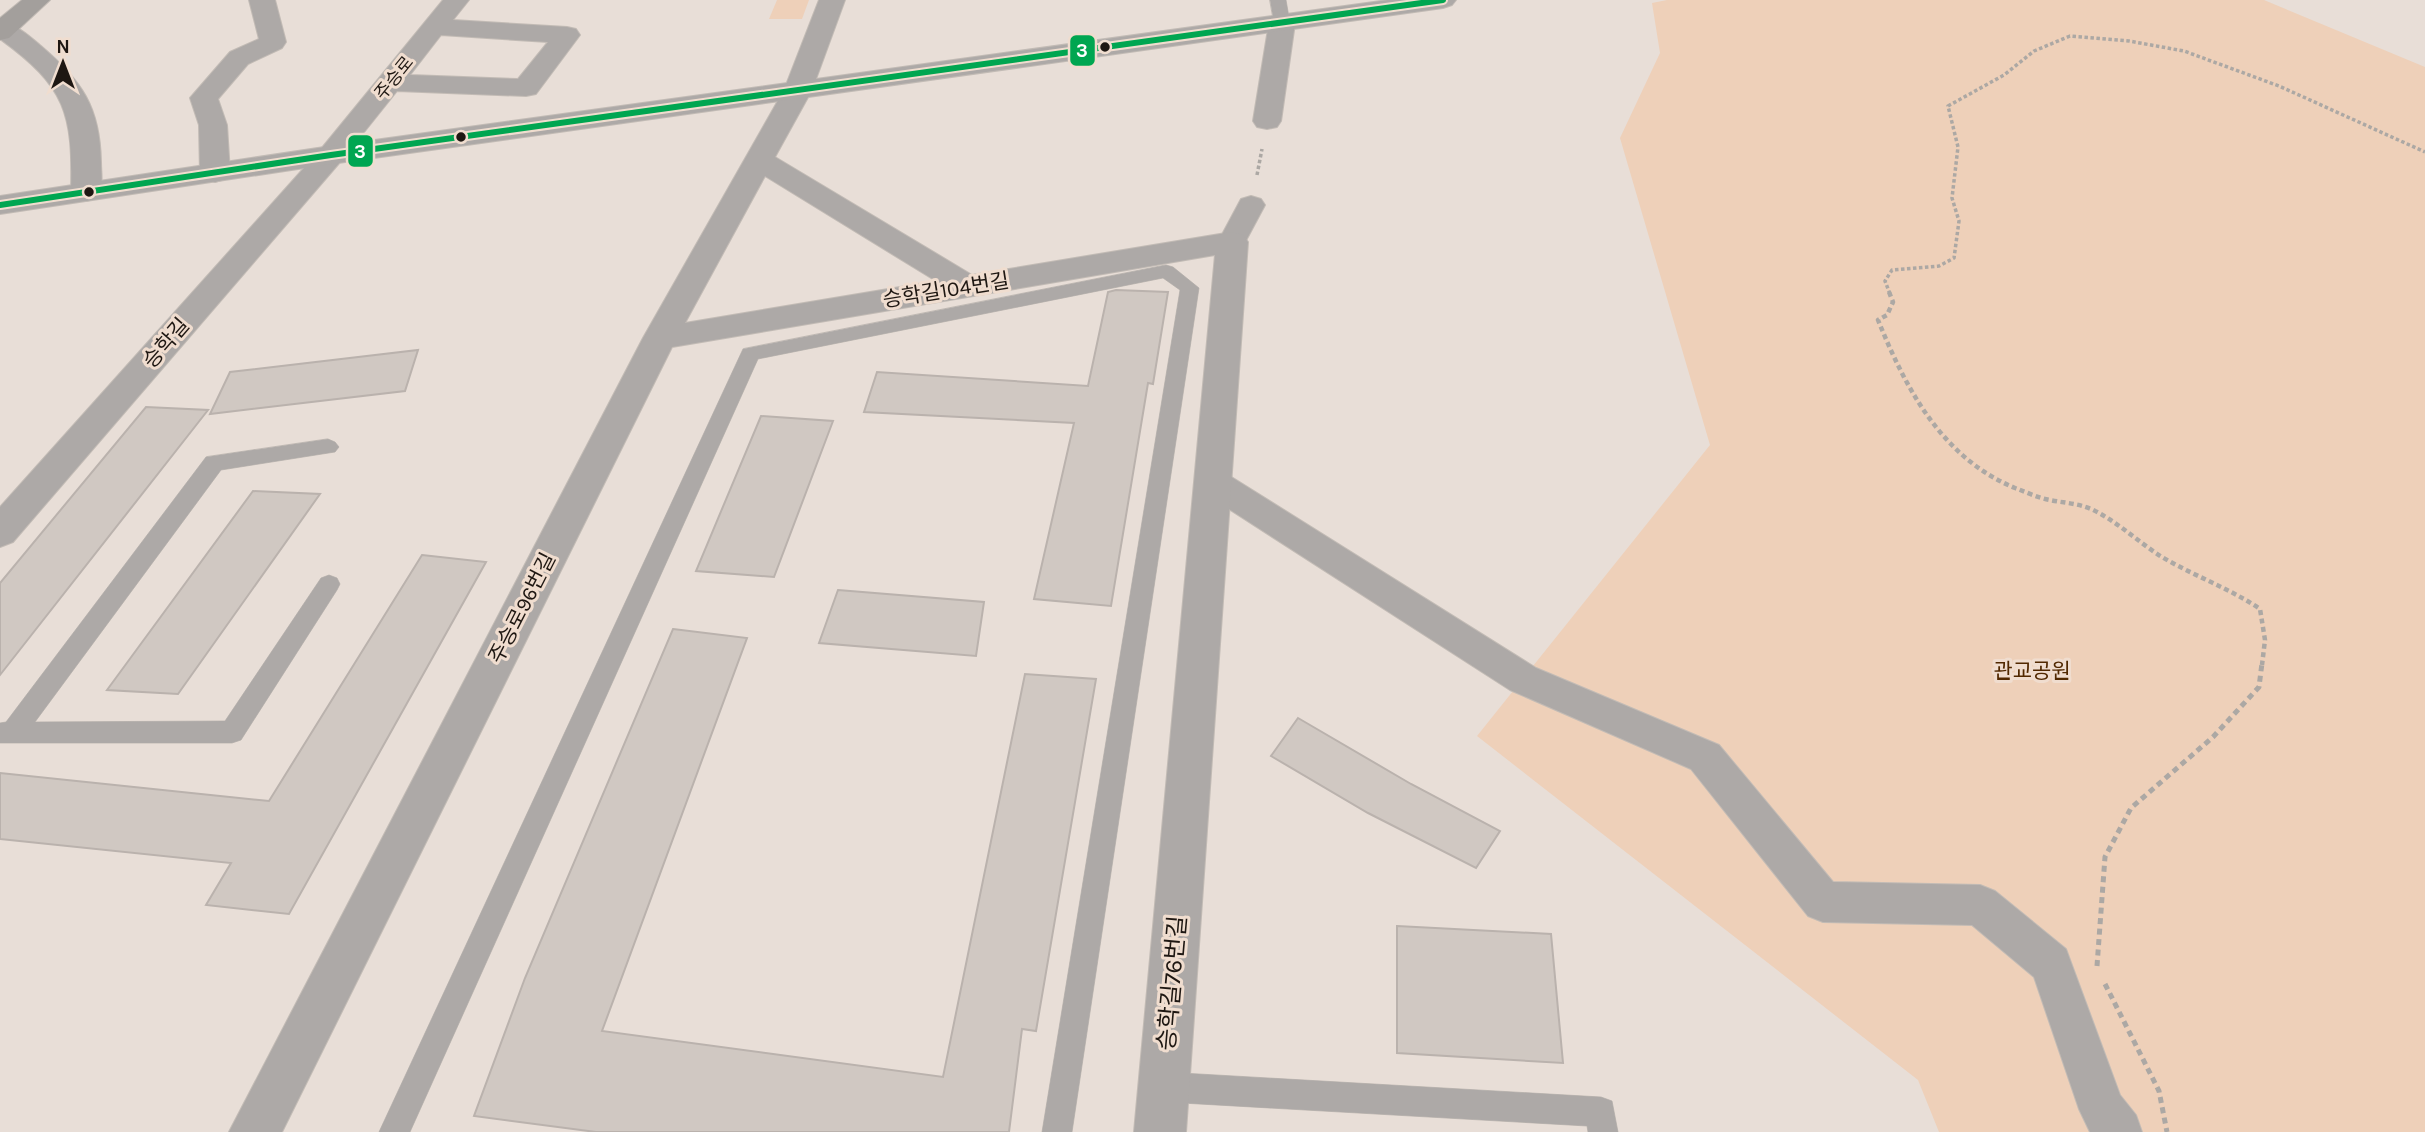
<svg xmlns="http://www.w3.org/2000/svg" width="2425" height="1132" viewBox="0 0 2425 1132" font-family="Karla,'Noto Sans KR',sans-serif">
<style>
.green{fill:#eed0b9}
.building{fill:#d0c8c2;stroke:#bab2ad;stroke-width:2}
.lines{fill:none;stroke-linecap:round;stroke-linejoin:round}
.service-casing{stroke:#c2bbb5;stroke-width:1}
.pedestrian-casing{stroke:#c2bbb5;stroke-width:2}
.minor-casing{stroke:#c2bbb5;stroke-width:2}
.tertiary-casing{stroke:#c2bbb5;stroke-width:2}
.secondary-casing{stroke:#c2bbb5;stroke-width:2}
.path-far2{stroke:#aca8a4;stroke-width:3.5;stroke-dasharray:3.5 2.5;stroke-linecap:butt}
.path-far1{stroke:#aca8a4;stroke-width:4.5;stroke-dasharray:5 3.5;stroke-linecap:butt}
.path{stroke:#aca8a4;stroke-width:5;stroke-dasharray:6 4.5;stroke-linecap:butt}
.service{fill:#ada9a7;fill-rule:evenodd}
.pedestrian{fill:#ada9a7;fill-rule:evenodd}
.minor{fill:#ada9a7;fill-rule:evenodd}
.tertiary{fill:#ada9a7;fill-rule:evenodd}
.secondary{fill:#a39f9c;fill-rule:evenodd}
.bus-1-casing{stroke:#f0ddcf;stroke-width:10}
.bus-1{stroke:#00a651;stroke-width:6}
.bus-dot{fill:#1e1712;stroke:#f0ddcf;stroke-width:2.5}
.labels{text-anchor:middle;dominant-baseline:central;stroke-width:6;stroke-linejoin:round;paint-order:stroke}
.far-street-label{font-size:18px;fill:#1e1712;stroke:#f0ddcf}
.street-label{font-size:21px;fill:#1e1712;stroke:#f0ddcf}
.park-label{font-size:21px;fill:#512800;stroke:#f0ddcf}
.near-street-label{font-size:24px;fill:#1e1712;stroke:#f0ddcf}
.line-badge{stroke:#f0ddcf;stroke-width:2.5}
.badge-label{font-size:19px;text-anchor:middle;font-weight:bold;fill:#fff}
</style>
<rect width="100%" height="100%" fill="#e8ded7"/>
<path class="green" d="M777,0H809L802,19H769Z
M1667,0H2264L2425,67V1132H1939L1918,1080L1477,736L1710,445L1620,138L1660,53L1652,3Z"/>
<path class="building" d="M1116,290L1168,292L1153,384L1148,383L1111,606L1034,599L1074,423L864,412L877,372L1088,386L1108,292Z
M418,350L405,391L210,414L230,372Z
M146,407L208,410L0,675V583Z
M761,416L833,421L774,577L696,571Z
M253,491L320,494L178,694L107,690Z
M422,555L486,562L289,914L206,905L231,863L0,839V773L269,801Z
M838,590L984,602L976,656L819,643Z
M673,629L747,638L602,1031L943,1077L1025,674L1096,679L1036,1031L1022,1029L1009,1132H596L474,1116L525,978Z
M1298,718L1411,784L1500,831L1476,868L1368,813L1271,756Z
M1397,926L1551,934L1563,1063L1397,1053Z"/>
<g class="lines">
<defs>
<path id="service" d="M1270,0H1286L1290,23L1287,26L1282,28L1274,23Z
M1166,265L1173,267L1199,288L1072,1132H1042L1180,290L1163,278L758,359L410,1132H379L743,349Z
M328,439L335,442L339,447L335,452L221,470L35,722L225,721L321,578L329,575L337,578L340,584L337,590L241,740L232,743H0V723L6,722L206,457Z
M1164,1072L1601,1097L1612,1101L1618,1132H1588L1587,1126L1164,1102L1153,1098L1149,1087L1153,1076Z"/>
<path id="pedestrian" d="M1251,196L1261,199L1265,205L1242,248L1232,251L1222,248L1218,242L1241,199Z
M1213,470L1225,473L1536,668L1719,745L1833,882L1980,885L1995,891L2066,949L2120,1095L2136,1115L2142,1132H2090L2079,1109L2034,977L1972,925L1823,922L1808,916L1691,769L1510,690L1201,491L1196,482L1201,473Z"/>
<path id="minor" d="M249,0H275L286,42L282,48L248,64L218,99L227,125L230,173L225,179L215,182L205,179L200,173L199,125L190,98L230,52L259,39Z
M443,0H469L453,20L567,27L576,29L580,35L536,94L526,96L397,91L341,161L13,542L0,547V507L321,149ZM441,35L548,42L518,79L410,75Z
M819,0H845L812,90L775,157L972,275L1232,232L1243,235L1248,242L1186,1132H1134L1215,255L672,347L282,1132H229L643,338L784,90ZM765,176L936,281L685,323Z
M1282,15L1291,17L1295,23L1281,121L1277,127L1267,129L1257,127L1253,121L1269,23L1273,17Z
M0,21C17,25 28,35 41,46C82,81 100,107 101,162C101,174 104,188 97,198L86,201L75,198L71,192C73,113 66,87 0,39Z"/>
<path id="tertiary" d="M1388,0H1456L1452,5L1443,8L331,164L0,214V196L331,146Z"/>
<path id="secondary" d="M22,0H50L9,38L0,40V18Z"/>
</defs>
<use href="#service" class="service-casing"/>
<use href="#pedestrian" class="pedestrian-casing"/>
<use href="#minor" class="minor-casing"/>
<use href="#tertiary" class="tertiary-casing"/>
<use href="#secondary" class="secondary-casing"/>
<path class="path-far2" d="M1257,175L1262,149
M1890,294L1885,281L1892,270L1939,266L1954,258L1959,221L1952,198L1958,147L1948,106L2004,75L2034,51L2070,36L2129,41L2184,51L2279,86L2425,152"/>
<path class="path-far1" d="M1889,292L1893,302L1887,315L1878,320C1906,389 1942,458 2015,488C2026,492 2038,498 2050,500C2064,503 2077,503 2091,509C2117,521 2138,542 2162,557C2194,576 2229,588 2260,609L2265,640L2262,665"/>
<path class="path" d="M2097,966L2105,857L2131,808L2213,737L2259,687L2262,663
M2105,984L2159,1091L2167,1132"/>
<use href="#service" class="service"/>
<use href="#pedestrian" class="pedestrian"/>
<use href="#minor" class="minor"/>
<use href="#tertiary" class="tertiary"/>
<use href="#secondary" class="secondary"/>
<defs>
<path id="bus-1" d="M0,205L331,155L1443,0"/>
</defs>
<use href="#bus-1" class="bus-1-casing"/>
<use href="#bus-1" class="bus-1"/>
</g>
<g class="bus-dot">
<circle cx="1105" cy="47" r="6"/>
<circle cx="461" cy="137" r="6"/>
<circle cx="89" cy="192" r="6"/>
</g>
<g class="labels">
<g class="far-street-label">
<text transform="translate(394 78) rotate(-51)">주승로</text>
</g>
<g class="street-label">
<text transform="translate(946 290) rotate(-9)">승학길104번길</text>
<text transform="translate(166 343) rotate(-49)">승학길</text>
<text transform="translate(522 608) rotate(-63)">주승로96번길</text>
</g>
<g class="park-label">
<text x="2032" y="671">관교공원</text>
</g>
<g class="near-street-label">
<text transform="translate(1172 983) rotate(-85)">승학길76번길</text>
</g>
</g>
<g class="line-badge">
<rect x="1069" y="34" width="27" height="33" rx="7" fill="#00a651"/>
<rect x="347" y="134" width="27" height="34" rx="7" fill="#00a651"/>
</g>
<g class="badge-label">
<text x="1082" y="57">3</text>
<text x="360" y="158">3</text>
</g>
<g transform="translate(63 63)" stroke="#f0ddcf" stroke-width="5" paint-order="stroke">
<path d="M0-5L12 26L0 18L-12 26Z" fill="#1e1712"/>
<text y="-10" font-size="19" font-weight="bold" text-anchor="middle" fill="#1e1712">N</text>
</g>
</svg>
